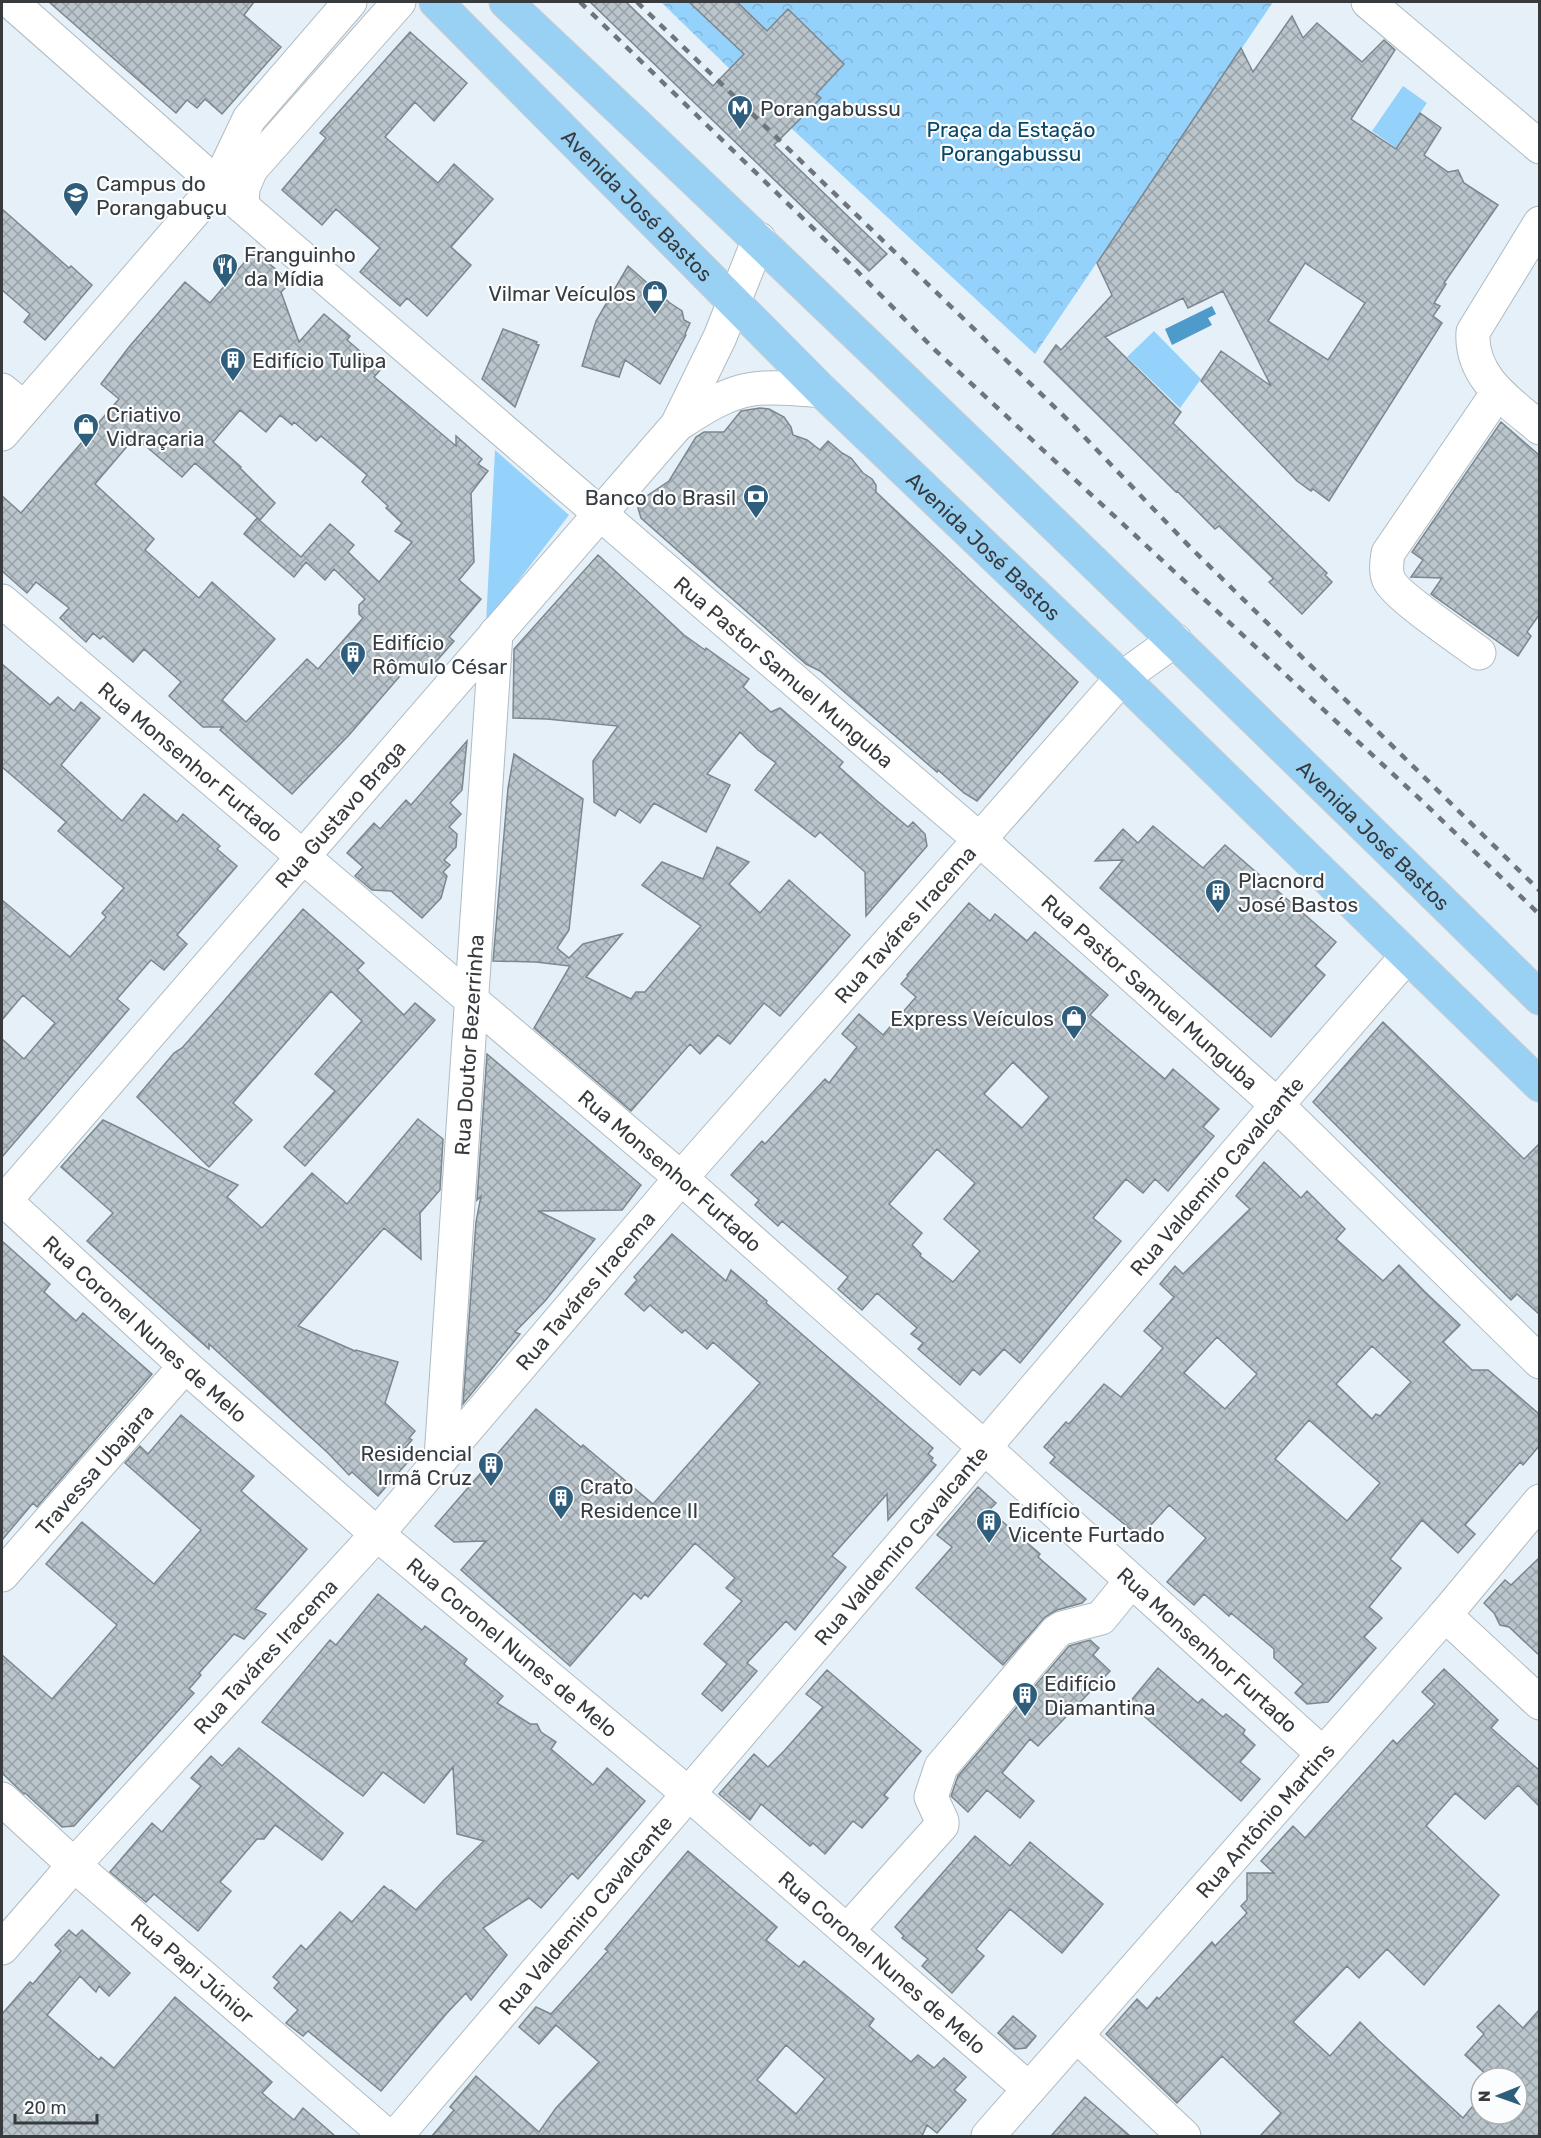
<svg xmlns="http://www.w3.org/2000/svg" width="1541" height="2138" viewBox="0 0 1541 2138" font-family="Rubik,sans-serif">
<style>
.green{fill:#94d2fc}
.park{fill:url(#park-crowns)}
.water{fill:#4e9aca}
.building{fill:url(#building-cross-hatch);stroke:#7c868d;stroke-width:1.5;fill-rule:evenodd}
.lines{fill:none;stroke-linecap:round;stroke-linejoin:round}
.minor-casing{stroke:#b0bbc2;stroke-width:35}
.major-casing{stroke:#cbcccd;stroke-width:35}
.minor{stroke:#fff;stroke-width:33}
.major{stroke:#98d1f4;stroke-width:33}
.rail{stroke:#6f757a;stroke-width:4.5;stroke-dasharray:8 8;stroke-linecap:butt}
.labels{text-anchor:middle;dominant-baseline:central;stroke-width:4.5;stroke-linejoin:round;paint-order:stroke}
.poi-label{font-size:21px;fill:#373b3e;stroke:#fafcfe;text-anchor:start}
.park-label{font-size:21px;fill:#084767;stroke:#fafcfe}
.street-label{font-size:21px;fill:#373b3e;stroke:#fafcfe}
</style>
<defs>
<pattern id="park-crowns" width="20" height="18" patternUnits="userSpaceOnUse" patternTransform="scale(1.5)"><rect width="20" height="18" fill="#94d2fc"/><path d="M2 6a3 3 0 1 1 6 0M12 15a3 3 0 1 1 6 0" fill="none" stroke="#80b5d9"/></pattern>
<pattern id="building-cross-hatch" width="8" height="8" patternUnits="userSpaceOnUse" patternTransform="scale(1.5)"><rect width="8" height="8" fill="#b9c4cb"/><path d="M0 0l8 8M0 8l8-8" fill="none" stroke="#97a0a6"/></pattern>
</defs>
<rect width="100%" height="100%" fill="#e5f0f8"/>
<path class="green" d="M1403,86L1427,103L1396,148L1372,131Z
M1154,331L1201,379L1180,408L1127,357Z
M495,450L569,515L486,623Z"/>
<path class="park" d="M661,2H1273L1035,354L776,114Z"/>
<path class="water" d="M1212,306L1216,314L1208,318L1212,325L1172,345L1165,329Z"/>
<path class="building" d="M49,2H254L244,15L281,47L222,114L205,99L197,108L187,100L176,113Z
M590,2H626L713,86L744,54L689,2H737L767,31L788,9L844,64L816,94L821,98L774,145L887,254L869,271Z
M1292,16L1303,38L1317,23L1362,62L1384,40L1395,50L1351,119L1396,149L1420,113L1441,128L1424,155L1448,172L1458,170L1464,183L1498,205L1444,283L1446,284L1434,303L1440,306L1433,316L1442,323L1329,501L1313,489L1311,491L1297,481L1201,381L1221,351L1271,386L1223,291L1188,308L1183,298L1105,337L1181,412L1173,423L1327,573L1325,575L1332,582L1302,614L1269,582L1273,579L1272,577L1219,526L1215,529L1177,491L1176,492L1044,362L1056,345L1061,350L1112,295L1097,263L1241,48L1253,72ZM1305,263L1365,303L1328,360L1268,321Z
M410,32L467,83L434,121L415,102L385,137L438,183L454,164L493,199L451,247L471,265L427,316L407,298L400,306L360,272L380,248L336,209L322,225L282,190L326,138L320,133Z
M2,209L69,268L71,266L92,285L45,340L24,322L30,314L2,290Z
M254,251L291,282L281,292L299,342L324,314L350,336L347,340L381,369L374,377L456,446V436L482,459L478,464L488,471L471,493L474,562L459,580L481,599L449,637L454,641L426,673L412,662L349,735L292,794L220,730L223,727H203L169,696L181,682L144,649L133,662L103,636L100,639L93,633L86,642L60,618L69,608L36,582L27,593L2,571V496L21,513L119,399L101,384L129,347L185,282L210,303ZM240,410L266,432L280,415L292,425L294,422L316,441L321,436L367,475L362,482L388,506L386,508L402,523L395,531L412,542L379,582L348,552L354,545L330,524L301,557L257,518L244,534L294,577L306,562L325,580L334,569L365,599L359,605V614L363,618L318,669L307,659L246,722L222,700L275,639L212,582L199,598L145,550L154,539L95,484L135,437L182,477L195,463L260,520L275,503L240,468L241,467L213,442Z
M628,266L670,303L682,311L684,320L690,323L685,334L686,335L660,384L625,360L619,377L582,366L596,321Z
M503,329L537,342L536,344L539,345L515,407L482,379Z
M760,408L769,409L784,417L791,427L793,435L807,440L820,450L828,441L842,453L851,458L863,473L872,479L876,485V492L1078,682L977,801L964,793L938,770L937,772L820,671L806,664L641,518L638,508L641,500L669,481L696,437L704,432H724L741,411Z
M1501,422L1539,455V615L1527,632L1531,636L1518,656L1431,594L1442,578L1411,577L1423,560L1412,552Z
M598,555L684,635L705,650L706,648L749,679L743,687L771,712L780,708L843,762L839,767L876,800L908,827L913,822L925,834L927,846L866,916L865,872L820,832L815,837L755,790L776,763L758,750L740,732L707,774L730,785L706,832L654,803L640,823L619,809L615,816L594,802L593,761L618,726L547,719L513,718L514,649Z
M2,664L50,705L58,697L74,711L81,702L100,718L61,765L122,821L144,794L177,822L183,814L220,846L217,849L237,866L177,935L187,944L164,970L151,960L117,999L129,1009L2,1157V1039L24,1059L55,1023L23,995L2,1020V900L70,957L106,917L102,913L124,888L58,831L66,822L2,767Z
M467,741L462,790L450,803L461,814L449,827L457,834L456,847L444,860L450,865L443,872L447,876L441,898L422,918L391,891L372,890L355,876L363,867L347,853L374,823L380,829L406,800L411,805Z
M514,754L583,799L569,930L557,948L569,958L583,944L622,934L586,977L631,999L636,992H645L701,926L642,885L662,862L703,879L717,847L749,862L729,884L760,913L789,880L850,935L780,1016L764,1003L730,1044L718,1035L700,1054L690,1044L631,1111L534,1028L570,966L536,962L493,961L508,788Z
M1153,826L1203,868L1225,845L1336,942L1315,966L1325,975L1271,1037L1100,888L1123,860L1095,861L1123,829L1138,843Z
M969,903L990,921L995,914L1027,941L1035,932L1108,995L1090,1015L1165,1079L1173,1069L1219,1109L1203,1127L1214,1136L1168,1191L1155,1179L1143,1193L1126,1179L1093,1218L1121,1241L1020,1363L1004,1349L980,1375L973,1369L960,1385L918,1349L923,1343L911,1334L917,1328L877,1293L862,1310L838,1289L848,1277L782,1221L778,1226L755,1205L759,1200L731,1175L762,1141L765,1144L825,1079L829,1083L857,1047L842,1034L859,1014L883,1035L916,997L901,984L908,976L907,975ZM1013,1062L1049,1097L1022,1128L984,1094ZM937,1149L975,1183L944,1219L980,1251L953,1282L920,1256L921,1254L912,1245L922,1233L889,1204Z
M303,909L364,963L357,970L404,1015L415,1003L435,1020L305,1166L284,1147L335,1091L315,1074L362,1021L331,991L233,1103L252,1120L209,1167L137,1097L174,1053L182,1048L223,1002Z
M1383,1022L1524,1159L1539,1144V1314L1517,1294L1511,1300L1313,1102Z
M487,1054L641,1185L622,1210L538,1211L595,1239L545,1301L515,1332L520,1334L463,1404L476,1222L481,1196L477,1200Z
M418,1119L443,1139L440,1190L420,1213L421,1259L384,1228L298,1326L355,1351L356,1350L398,1362L385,1403L415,1431L409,1438L412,1440L405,1448L413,1456L378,1496L352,1472L349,1475L328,1453L209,1344V1349L87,1241L113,1213L61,1167L103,1120L238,1185L227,1197L262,1228L312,1173L347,1204Z
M1264,1162L1301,1198L1307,1191L1345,1229L1336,1239L1383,1281L1399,1265L1424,1291L1460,1325L1443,1342L1472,1370H1488L1539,1414V1446L1523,1465L1520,1462L1465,1525L1475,1534L1458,1553L1422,1520L1390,1559L1401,1568L1369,1607L1382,1618L1364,1637L1376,1648L1328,1702L1307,1704L1295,1693L1303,1684L1274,1658V1649L1231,1613L1229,1616L1204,1594L1194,1605L1167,1582L1206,1538L1169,1505L1140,1537L1050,1463L1055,1457L1044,1447L1066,1422L1069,1424L1104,1384L1121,1397L1163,1348L1144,1331L1174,1297L1160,1284L1175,1266L1183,1274L1250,1209L1236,1196ZM1217,1337L1257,1374L1225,1409L1184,1373ZM1372,1346L1411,1382L1380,1416L1376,1414L1372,1419L1336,1384ZM1309,1420L1380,1483L1347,1521L1275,1459Z
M672,1234L726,1281L731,1270L767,1301L766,1303L933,1448L928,1454L933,1458L931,1461L936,1465L888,1520L887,1494L832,1556L846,1567L795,1630L786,1621L747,1663L757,1671L722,1711L702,1694L727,1664L704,1644L742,1601L726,1588L735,1578L695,1543L648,1597L645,1594L641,1599L634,1593L570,1666L461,1570L486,1541L454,1542L435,1526L536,1409L581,1447L583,1445L653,1504L760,1383L713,1342L707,1349L685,1330L682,1333L650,1305L644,1311L625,1294L637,1280L634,1277Z
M2,1241L50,1284L44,1292L76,1321L83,1313L152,1374L37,1507L33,1503L2,1540Z
M181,1415L254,1476L241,1491L307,1549L255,1609L266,1614L244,1639L234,1634L199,1673L201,1675L189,1689L194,1693L74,1826L62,1827L25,1793L24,1794L2,1773V1655L52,1699L117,1625L46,1564L82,1522L154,1584L201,1530L125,1463L140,1446L148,1454Z
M978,1487L996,1503L989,1510L1040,1554L1038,1557L1086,1599L1082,1603L1057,1610L1045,1617L1003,1665L916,1588L952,1547L937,1535Z
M1539,1558V1655L1509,1627L1500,1625L1494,1613L1484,1603L1505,1580L1511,1585Z
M378,1594L422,1630L425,1626L467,1659L464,1664L503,1696L497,1703L530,1724H537L541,1732L556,1742L551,1749L593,1785L607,1768L645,1801L578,1879L572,1873L541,1908L529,1898L483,1928L507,1955L471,2000L466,1993L447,2013L381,2091L308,2031L303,2036L286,2023L298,2010L274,1988L279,1982L273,1977L301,1945L306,1950L340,1912L352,1922L384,1886L390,1891L391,1890L416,1910L444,1880L484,1841L457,1834L453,1767L424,1803L383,1772L363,1796L262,1722L330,1640L336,1645Z
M1090,1640L1099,1648L1093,1655L1110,1671L1038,1746L1030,1739L1002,1773L1034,1801L1020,1818L987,1790L968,1812L951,1796L958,1776L1069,1646Z
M1158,1668L1198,1703L1202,1699L1223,1717L1226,1714L1245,1730L1243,1734L1255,1745L1240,1762L1260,1779L1241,1801L1129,1703Z
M1444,1669L1498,1720L1491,1728L1539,1770V1806L1518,1785L1485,1819L1455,1793L1426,1826L1499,1895L1424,1985L1387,1949L1359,1978L1347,1966L1293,2022L1330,2056L1360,2022L1378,2040L1463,2118L1481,2096V2114H1517V2078H1490L1465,2055L1484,2034L1477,2027L1499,2005L1523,2028L1539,2010V2136H1260L1281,2113L1222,2056L1177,2103L1106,2034L1137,1999L1147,2009L1157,1997L1159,1999L1212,1942L1215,1946L1247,1913L1241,1906L1247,1900V1873H1274L1261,1861L1293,1826L1305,1838L1393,1740L1397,1744L1435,1704L1422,1692Z
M827,1670L921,1751L884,1795L888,1798L862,1828L853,1821L825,1854L813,1843L810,1846L761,1804L750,1820L719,1794L754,1754L768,1767L784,1751L823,1707L806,1694Z
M239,1748L343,1833L322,1860L275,1825L264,1839H257L220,1882L231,1891L198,1931L154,1894L146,1902L110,1872L152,1823L162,1832L201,1786L191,1778L211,1756L222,1766Z
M975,1836L1010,1866L1030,1842L1103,1904L1062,1953L1010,1909L976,1949L984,1956L952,1993L922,1966L928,1959L902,1938L904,1936L895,1927Z
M688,1851L777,1927L766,1940L799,1967L804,1961L848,1997L874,2019L869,2026L911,2062L918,2055L934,2068L944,2058L966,2077L954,2090L966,2100L937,2133L927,2125L922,2136H432L454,2110L450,2107L476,2076L539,2132L556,2108L599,2062L556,2025L539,2044L519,2027L536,2007L551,2014L608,1951L605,1949ZM786,2045L825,2079L796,2114L757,2080Z
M69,1930L76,1936L82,1930L130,1973L109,1996L99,1986L96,1992L80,1976L47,2015L99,2060L101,2057L114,2068L175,1997L272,2082L262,2093L294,2120L303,2108L335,2136H2V2014L30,1982L33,1984L61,1951L55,1945Z
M1013,2016L1036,2036L1026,2048L1015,2049L998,2033Z
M1085,2097L1130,2136H1051Z"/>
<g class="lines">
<defs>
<g id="minor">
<path id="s1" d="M11,2L251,214L979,839L1277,1105L1540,1362"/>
<path d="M1368,2L1540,147"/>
<path d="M242,206L243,188L251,169L399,2"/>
<path d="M1540,223L1473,332C1470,377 1509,402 1540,428"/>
<path d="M2,390L24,408"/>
<path d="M677,425C700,410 725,393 753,389C776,386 799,389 822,391"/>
<path d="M2,434L218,184L249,119L350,2"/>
<path id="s2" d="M2,601L681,1178L985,1448L1323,1754"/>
<path d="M1479,653C1463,641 1395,595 1389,580C1385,572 1387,561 1388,553L1498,392"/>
<path id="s3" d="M2,1198L185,1366L377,1534L690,1795L1029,2089"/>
<path id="s4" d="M2,1204L677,425L720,337L759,239"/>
<path id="s5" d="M441,1458L496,633"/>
<path id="s6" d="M2,1575L185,1366"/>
<path d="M1445,1615L1540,1703"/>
<path id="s7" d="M2,1799L74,1865L387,2136"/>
<path d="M847,1931L942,1825V1821L931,1797L941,1767L1056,1632L1062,1628L1101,1618L1131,1581"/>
<path id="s8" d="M2,1948L74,1865L377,1534L681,1178L1122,678L1175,640"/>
<path d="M1077,2036L1184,2136"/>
<path id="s9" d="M396,2136L1277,1105L1407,956"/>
<path id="s10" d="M988,2136L1445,1615L1540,1501"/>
</g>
<g id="major">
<path id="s11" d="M436,2L822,391L1122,678L1540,1085"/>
<path id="s12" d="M506,2C855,329 1198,662 1540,998"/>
</g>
</defs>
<use href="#minor" class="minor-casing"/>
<use href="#major" class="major-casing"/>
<use href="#minor" class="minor"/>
<use href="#major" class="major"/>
<path class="rail" d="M580,2L851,265L935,350L1421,800L1540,915
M637,2L1071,423L1190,547L1540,891"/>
</g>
<defs>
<symbol id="metro-pin" viewBox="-11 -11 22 30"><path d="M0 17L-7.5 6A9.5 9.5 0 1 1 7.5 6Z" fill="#2e5e7c" stroke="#fafcfe"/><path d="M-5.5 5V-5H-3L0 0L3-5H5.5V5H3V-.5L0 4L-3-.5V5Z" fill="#fff"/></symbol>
<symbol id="university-pin" viewBox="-11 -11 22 30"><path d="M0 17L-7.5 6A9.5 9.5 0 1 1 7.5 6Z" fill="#2e5e7c" stroke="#fafcfe"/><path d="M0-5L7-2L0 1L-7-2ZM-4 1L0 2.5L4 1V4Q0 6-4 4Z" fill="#fff"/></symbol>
<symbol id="restaurant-pin" viewBox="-11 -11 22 30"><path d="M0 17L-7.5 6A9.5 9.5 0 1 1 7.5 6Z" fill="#2e5e7c" stroke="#fafcfe"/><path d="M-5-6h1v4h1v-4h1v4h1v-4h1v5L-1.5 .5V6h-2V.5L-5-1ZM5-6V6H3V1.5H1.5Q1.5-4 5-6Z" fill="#fff"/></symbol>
<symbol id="shop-pin" viewBox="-11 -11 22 30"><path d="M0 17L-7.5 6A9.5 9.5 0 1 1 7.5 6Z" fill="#2e5e7c" stroke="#fafcfe"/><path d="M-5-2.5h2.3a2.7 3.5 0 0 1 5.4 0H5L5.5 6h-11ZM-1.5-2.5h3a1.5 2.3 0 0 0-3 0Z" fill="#fff"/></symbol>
<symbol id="building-pin" viewBox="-11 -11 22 30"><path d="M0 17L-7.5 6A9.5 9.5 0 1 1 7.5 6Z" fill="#2e5e7c" stroke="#fafcfe"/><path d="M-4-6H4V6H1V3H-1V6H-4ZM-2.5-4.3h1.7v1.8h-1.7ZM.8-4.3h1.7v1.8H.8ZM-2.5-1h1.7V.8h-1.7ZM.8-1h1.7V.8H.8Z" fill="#fff"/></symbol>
<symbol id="bank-pin" viewBox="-11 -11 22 30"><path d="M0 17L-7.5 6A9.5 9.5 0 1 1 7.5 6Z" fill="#2e5e7c" stroke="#fafcfe"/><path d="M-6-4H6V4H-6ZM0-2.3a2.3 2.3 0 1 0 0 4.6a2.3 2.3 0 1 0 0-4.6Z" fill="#fff"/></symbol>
</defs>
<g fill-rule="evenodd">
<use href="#metro-pin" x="725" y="93" width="30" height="40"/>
<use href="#university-pin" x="61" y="180" width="30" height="40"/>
<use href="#restaurant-pin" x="210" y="251" width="30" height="40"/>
<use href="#shop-pin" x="640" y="278" width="30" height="40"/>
<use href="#building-pin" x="218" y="345" width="30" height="40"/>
<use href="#shop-pin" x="71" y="411" width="30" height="40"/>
<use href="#bank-pin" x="741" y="482" width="30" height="40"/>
<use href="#building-pin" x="338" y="639" width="30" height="40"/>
<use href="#building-pin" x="1203" y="877" width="30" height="40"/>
<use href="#shop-pin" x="1059" y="1003" width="30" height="40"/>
<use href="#building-pin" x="476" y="1450" width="30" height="40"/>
<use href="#building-pin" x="546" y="1483" width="30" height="40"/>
<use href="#building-pin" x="974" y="1507" width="30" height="40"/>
<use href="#building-pin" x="1010" y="1680" width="30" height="40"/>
</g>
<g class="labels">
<g class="poi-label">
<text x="760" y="108">Porangabussu</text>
<text x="96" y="183">Campus do<tspan x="96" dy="24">Porangabuçu</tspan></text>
<text x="244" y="254">Franguinho<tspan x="244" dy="24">da Mídia</tspan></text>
<text x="636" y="293" text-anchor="end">Vilmar Veículos</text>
<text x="252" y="360">Edifício Tulipa</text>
<text x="106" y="414">Criativo<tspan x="106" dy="24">Vidraçaria</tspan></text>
<text x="736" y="497" text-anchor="end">Banco do Brasil</text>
<text x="372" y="642">Edifício<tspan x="372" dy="24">Rômulo César</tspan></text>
<text x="1238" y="880">Placnord<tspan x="1238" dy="24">José Bastos</tspan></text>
<text x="1054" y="1018" text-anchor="end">Express Veículos</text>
<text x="472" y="1453" text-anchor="end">Residencial<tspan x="472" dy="24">Irmã Cruz</tspan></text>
<text x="580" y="1486">Crato<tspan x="580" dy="24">Residence II</tspan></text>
<text x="1008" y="1510">Edifício<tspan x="1008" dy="24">Vicente Furtado</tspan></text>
<text x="1044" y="1683">Edifício<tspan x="1044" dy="24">Diamantina</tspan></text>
</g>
<g class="park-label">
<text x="1011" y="129">Praça da Estação<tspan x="1011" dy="24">Porangabussu</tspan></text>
</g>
<g class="street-label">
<text stroke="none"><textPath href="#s11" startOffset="286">Avenida José Bastos</textPath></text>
<text stroke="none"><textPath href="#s11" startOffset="772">Avenida José Bastos</textPath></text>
<text stroke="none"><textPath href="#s1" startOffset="1023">Rua Pastor Samuel Munguba</textPath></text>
<text stroke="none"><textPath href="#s2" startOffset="248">Rua Monsenhor Furtado</textPath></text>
<text stroke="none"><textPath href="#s4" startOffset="516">Rua Gustavo Braga</textPath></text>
<text stroke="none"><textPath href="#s12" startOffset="1203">Avenida José Bastos</textPath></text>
<text stroke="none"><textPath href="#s8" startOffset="1365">Rua Taváres Iracema</textPath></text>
<text stroke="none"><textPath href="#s1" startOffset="1509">Rua Pastor Samuel Munguba</textPath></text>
<text stroke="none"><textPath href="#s5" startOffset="414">Rua Doutor Bezerrinha</textPath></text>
<text stroke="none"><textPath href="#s2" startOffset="878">Rua Monsenhor Furtado</textPath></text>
<text stroke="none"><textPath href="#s9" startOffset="1263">Rua Valdemiro Cavalcante</textPath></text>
<text stroke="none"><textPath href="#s8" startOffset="879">Rua Taváres Iracema</textPath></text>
<text stroke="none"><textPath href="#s3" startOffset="194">Rua Coronel Nunes de Melo</textPath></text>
<text stroke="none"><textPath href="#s6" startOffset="140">Travessa Ubajara</textPath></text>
<text stroke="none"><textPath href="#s9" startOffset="777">Rua Valdemiro Cavalcante</textPath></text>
<text stroke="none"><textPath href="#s3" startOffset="680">Rua Coronel Nunes de Melo</textPath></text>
<text stroke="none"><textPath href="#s2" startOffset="1598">Rua Monsenhor Furtado</textPath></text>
<text stroke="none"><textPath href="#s8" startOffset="393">Rua Taváres Iracema</textPath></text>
<text stroke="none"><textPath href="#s10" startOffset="420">Rua Antônio Martins</textPath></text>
<text stroke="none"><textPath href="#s9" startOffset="291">Rua Valdemiro Cavalcante</textPath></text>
<text stroke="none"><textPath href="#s3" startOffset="1166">Rua Coronel Nunes de Melo</textPath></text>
<text stroke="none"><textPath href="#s7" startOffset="255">Rua Papi Júnior</textPath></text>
</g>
</g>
<rect width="1541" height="2138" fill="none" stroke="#373b3e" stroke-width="6"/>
<g transform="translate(1499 2096) rotate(269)"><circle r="28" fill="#fafcfe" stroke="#acafb1" stroke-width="1.5"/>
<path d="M0-4.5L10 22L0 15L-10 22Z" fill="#2e5e7c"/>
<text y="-9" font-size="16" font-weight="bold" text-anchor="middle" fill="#373b3e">N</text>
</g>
<path d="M15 2114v9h82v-9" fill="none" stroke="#373b3e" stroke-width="3"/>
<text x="24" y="2114" font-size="18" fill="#373b3e" stroke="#fafcfe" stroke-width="4.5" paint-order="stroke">20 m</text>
</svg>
